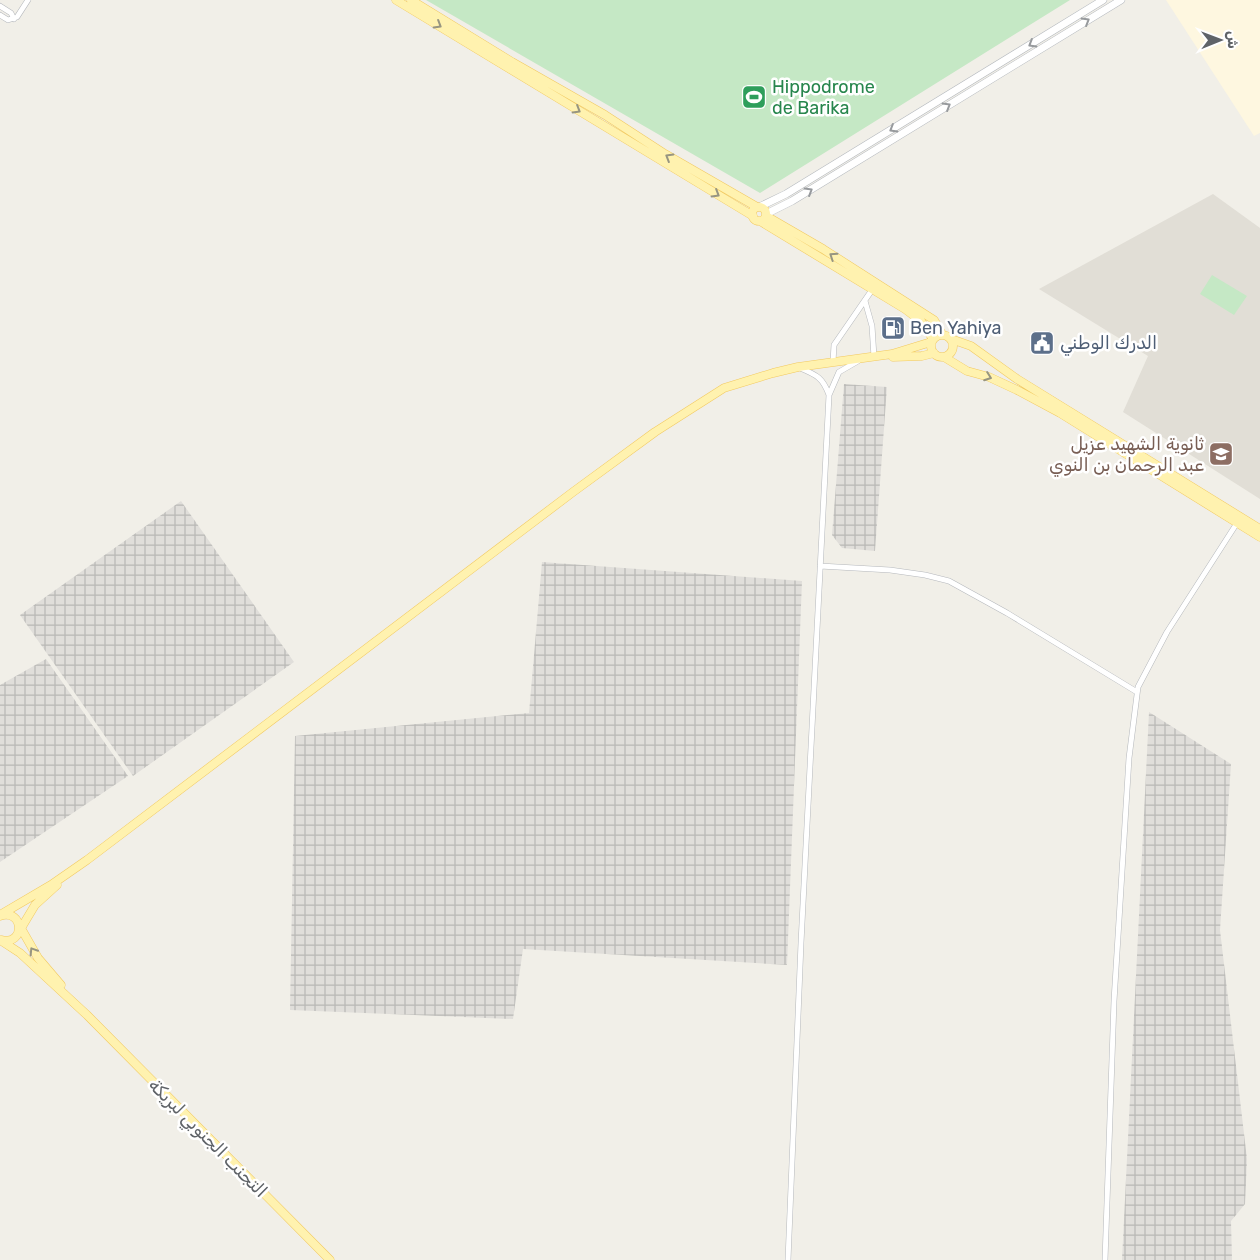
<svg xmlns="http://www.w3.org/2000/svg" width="1260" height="1260" viewBox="0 0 1260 1260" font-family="Rubik,'Noto Sans Arabic',sans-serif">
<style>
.commercial{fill:#fef7e0}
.industrial{fill:url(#industrial-grid)}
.education{fill:#e1ded6}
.grass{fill:#c5e8c5}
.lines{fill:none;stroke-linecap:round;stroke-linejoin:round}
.street-casing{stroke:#b5b8bc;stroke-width:6}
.secondary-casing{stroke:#b6babf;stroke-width:8}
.primary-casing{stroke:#f2c960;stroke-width:9}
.street{stroke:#fff;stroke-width:5}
.secondary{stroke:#fff;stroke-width:7}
.primary{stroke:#fff2af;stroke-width:8}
.oneway{stroke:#979a9d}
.oneway2{stroke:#979581}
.labels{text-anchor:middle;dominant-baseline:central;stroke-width:5;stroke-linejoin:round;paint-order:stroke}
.leisure-label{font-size:18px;fill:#27864d;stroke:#fff;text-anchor:start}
.service-label{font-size:18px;fill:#4e5e75;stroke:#fff;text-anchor:start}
.education-label{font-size:18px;fill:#785e54;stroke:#fff;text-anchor:end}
.street-label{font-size:18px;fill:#5f6368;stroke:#fff}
</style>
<defs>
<pattern id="industrial-grid" width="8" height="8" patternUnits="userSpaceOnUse" patternTransform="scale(1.25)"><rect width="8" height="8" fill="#e0deda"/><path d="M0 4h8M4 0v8" fill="none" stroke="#b9b8b5"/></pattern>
</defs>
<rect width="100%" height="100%" fill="#f1efe8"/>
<path class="commercial" d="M1166,0H1260V133L1254,136Z"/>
<path class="industrial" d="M844,384L887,387L875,551L842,548L832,535Z
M181,501L294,662L133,776L20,615Z
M542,562L802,581L787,965L523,949L513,1019L290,1010L295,736L529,713Z
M46,659L128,776L0,862V685Z
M1149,712L1231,764L1220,930L1247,1159L1245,1204L1231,1221L1232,1260H1122Z"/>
<path class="education" d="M1213,194L1260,228V499L1123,412L1148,356L1039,289Z"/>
<path class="grass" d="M426,0H1070L760,193Z
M1212,275L1247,296L1234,315L1200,294Z"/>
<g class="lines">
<defs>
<path id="street" d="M0,6L11,13L14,19
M0,15L8,20L17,17L28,0
M865,301L872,326L874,357
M833,362L834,345L874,287
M800,368C817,375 823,378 829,395L839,372L858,361
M820,566L890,570L925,575L949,581L1007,613L1137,692
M788,1260L801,943L829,395
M1105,1260L1114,1001L1129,758L1138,687L1167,632L1237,523"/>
<path id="secondary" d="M759,207L786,194L1103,0
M766,214L792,201L1121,0"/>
<path id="primary" d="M396,0L753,216
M411,0L512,62L605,115L665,154L757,207
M752 214a7 7 0 1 1 14 0a7 7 0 1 1-14 0Z
M766,216L823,249L934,320L942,334
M760,221L905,309L921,321L933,339
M931 346a11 11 0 1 1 22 0a11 11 0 1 1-22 0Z
M951,339L971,346L1017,379L1260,529
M893,357L922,356L934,353
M944,357L967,371L989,377L1017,390L1060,413L1260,537
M0,915L51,885L87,860L573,492L655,432L724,388L773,373L798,367L892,354L931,342
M0,916C24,908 26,946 1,940
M18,923L38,958L61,985
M17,935L35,905L57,885
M0,940L20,953L87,1015L330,1260"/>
</defs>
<use href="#street" class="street-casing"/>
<use href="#secondary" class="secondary-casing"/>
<use href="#primary" class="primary-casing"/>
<use href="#street" class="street"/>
<use href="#secondary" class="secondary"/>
<use href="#primary" class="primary"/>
</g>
<defs><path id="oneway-chevron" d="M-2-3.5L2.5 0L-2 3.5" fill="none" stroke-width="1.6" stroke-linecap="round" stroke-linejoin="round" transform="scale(1.25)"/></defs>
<g class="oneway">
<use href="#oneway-chevron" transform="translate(1086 21) rotate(-31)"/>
<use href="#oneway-chevron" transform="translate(1032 44) rotate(149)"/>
<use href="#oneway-chevron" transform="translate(947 106) rotate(-31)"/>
<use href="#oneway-chevron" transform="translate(893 129) rotate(149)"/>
<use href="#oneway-chevron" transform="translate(809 191) rotate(-31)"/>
</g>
<g class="oneway2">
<use href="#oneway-chevron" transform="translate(438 25) rotate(31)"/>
<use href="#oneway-chevron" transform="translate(577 110) rotate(31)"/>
<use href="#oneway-chevron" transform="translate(669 157) rotate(-149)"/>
<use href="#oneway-chevron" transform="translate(716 194) rotate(31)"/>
<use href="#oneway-chevron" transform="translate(833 256) rotate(-146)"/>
<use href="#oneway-chevron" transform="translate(988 377) rotate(20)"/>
<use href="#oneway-chevron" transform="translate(33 951) rotate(-122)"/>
</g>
<defs>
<symbol id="stadium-square" viewBox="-11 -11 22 22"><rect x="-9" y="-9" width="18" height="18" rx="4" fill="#2e9e5b" stroke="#fff"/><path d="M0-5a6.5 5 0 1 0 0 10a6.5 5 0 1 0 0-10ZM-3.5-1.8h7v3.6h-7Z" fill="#fff"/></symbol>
<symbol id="fuel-square" viewBox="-11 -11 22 22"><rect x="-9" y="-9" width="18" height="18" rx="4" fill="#5c6f8a" stroke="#fff"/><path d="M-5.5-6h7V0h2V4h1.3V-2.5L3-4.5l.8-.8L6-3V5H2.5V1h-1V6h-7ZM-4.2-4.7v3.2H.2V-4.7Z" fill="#fff"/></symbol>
<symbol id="civic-square" viewBox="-11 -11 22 22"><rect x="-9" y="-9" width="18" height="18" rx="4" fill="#5c6f8a" stroke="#fff"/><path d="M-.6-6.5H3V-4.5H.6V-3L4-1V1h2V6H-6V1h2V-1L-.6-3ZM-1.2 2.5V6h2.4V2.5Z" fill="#fff"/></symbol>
<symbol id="school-square" viewBox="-11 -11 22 22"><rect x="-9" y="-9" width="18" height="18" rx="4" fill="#8d6e63" stroke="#fff"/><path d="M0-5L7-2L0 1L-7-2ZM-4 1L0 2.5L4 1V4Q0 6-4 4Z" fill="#fff"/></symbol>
</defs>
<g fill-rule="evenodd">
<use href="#stadium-square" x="740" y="83" width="28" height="28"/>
<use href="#fuel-square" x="879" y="314" width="28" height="28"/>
<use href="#civic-square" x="1028" y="329" width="28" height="28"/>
<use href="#school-square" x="1207" y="440" width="28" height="28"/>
</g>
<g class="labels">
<g class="leisure-label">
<text x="772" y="87">Hippodrome<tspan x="772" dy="21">de Barika</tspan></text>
</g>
<g class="service-label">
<text x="910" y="328">Ben Yahiya</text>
<text x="1060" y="343">الدرك الوطني</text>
</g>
<g class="education-label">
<text x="1204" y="444">ثانوية الشهيد عزيل<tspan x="1204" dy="21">عبد الرحمان بن النوي</tspan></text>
</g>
<g class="street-label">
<text transform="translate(208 1138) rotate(45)">التجنب الجنوبي لبريكة</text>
</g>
</g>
<g transform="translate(1220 40) rotate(89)" stroke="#ffffff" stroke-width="4" paint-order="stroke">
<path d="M0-4L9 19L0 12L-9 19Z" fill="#5f6368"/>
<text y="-8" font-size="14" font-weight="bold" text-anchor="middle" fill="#5f6368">ش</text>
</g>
</svg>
